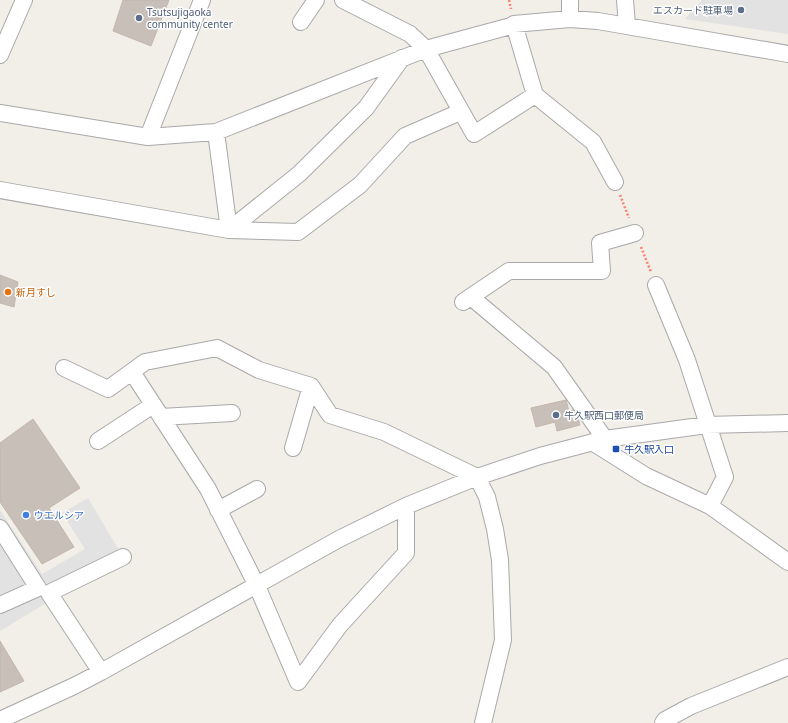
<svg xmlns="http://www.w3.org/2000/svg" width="788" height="723" viewBox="0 0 788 723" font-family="'Noto Sans','Noto Sans JP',sans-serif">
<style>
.parking{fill:#e2e2e2}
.building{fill:#c7bfb8;stroke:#c4b6ab}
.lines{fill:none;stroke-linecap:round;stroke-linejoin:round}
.minor-casing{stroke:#a9a9a9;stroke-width:18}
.path{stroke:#fa8072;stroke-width:2.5;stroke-dasharray:2 2;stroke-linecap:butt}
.minor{stroke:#fff;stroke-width:16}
.service-dot{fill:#5c6f8a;stroke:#fff;stroke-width:1.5}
.food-dot{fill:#e8710a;stroke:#fff;stroke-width:1.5}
.transit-dot{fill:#1a4fb4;stroke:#fff;stroke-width:1.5}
.shop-dot{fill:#3f7fe0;stroke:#fff;stroke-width:1.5}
.labels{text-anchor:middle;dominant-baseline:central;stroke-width:3;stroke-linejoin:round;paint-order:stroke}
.service-label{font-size:10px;fill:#4e5e75;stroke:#fff;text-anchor:start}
.food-label{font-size:10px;fill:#c56008;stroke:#fff;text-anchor:start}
.transit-label{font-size:10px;fill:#164399;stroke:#fff;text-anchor:start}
.shop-label{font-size:10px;fill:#366cbe;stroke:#fff;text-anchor:start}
</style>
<rect width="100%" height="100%" fill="#f2efe9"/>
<path class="parking" d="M702,0H788V34L685,19Z
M88,498L123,557L0,631V510L42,574L85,549L62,513Z"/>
<path class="building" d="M123,0H169L151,46L113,31Z
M0,275L18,282L14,307L0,303Z
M566,400L569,411L575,409L580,425L557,431L555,422L536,427L531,408Z
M33,419L80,488L49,508L74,547L42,564L0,502V443Z
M0,641L24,681L0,692Z"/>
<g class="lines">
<defs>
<path id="minor" d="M343,0L410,34L426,49L474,134L535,95
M570,0V19
M625,0L627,25
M301,22L316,0
M514,24L535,95L593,142L615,182
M0,55L24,0
M0,113L148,137L216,132L426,49L511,26L514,24L570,19L598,21L788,54
M216,132L229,230
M148,137L202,0
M0,190L229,230L298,232L360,185L405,136L460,112
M229,230L299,174L366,108L402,58
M656,285L687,360L725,477L710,506
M471,297L554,367L605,439
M463,302L509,271H602L600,243L635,233
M64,368L108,389L145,362L217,348L259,370L311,386L293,448
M132,372L208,489L257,586L298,682L340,625L406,553V506
M311,386L330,415L384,432L477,477L487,497L495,529L500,560L503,640L483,723
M161,417L232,413
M98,441L153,405
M592,442L646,476L710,506L788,562
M218,510L257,489
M0,528L38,588L0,605
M101,672L49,593L123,557
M0,720L74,686L101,672L339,539L406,506L477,477L540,456L605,439L707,425L788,423
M663,723L665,720L691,706L788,667"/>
</defs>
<use href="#minor" class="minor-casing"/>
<path class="path" d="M509,0L511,9
M620,195L629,218
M641,247L651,272"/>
<use href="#minor" class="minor"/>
</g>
<g class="service-dot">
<circle cx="741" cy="10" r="4"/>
<circle cx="139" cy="18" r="4"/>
<circle cx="556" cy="415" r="4"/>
</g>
<circle class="food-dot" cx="8" cy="292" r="4"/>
<rect class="transit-dot" x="612" y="445" width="8" height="8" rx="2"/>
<circle class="shop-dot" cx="26" cy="515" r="4"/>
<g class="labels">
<g class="service-label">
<text x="733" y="10" text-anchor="end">エスカード駐車場</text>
<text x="147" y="12">Tsutsujigaoka<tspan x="147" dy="12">community center</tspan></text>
<text x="564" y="415">牛久駅西口郵便局</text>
</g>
<g class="food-label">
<text x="16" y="292">新月すし</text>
</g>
<g class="transit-label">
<text x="624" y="449">牛久駅入口</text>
</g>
<g class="shop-label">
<text x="34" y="515">ウエルシア</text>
</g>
</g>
</svg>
